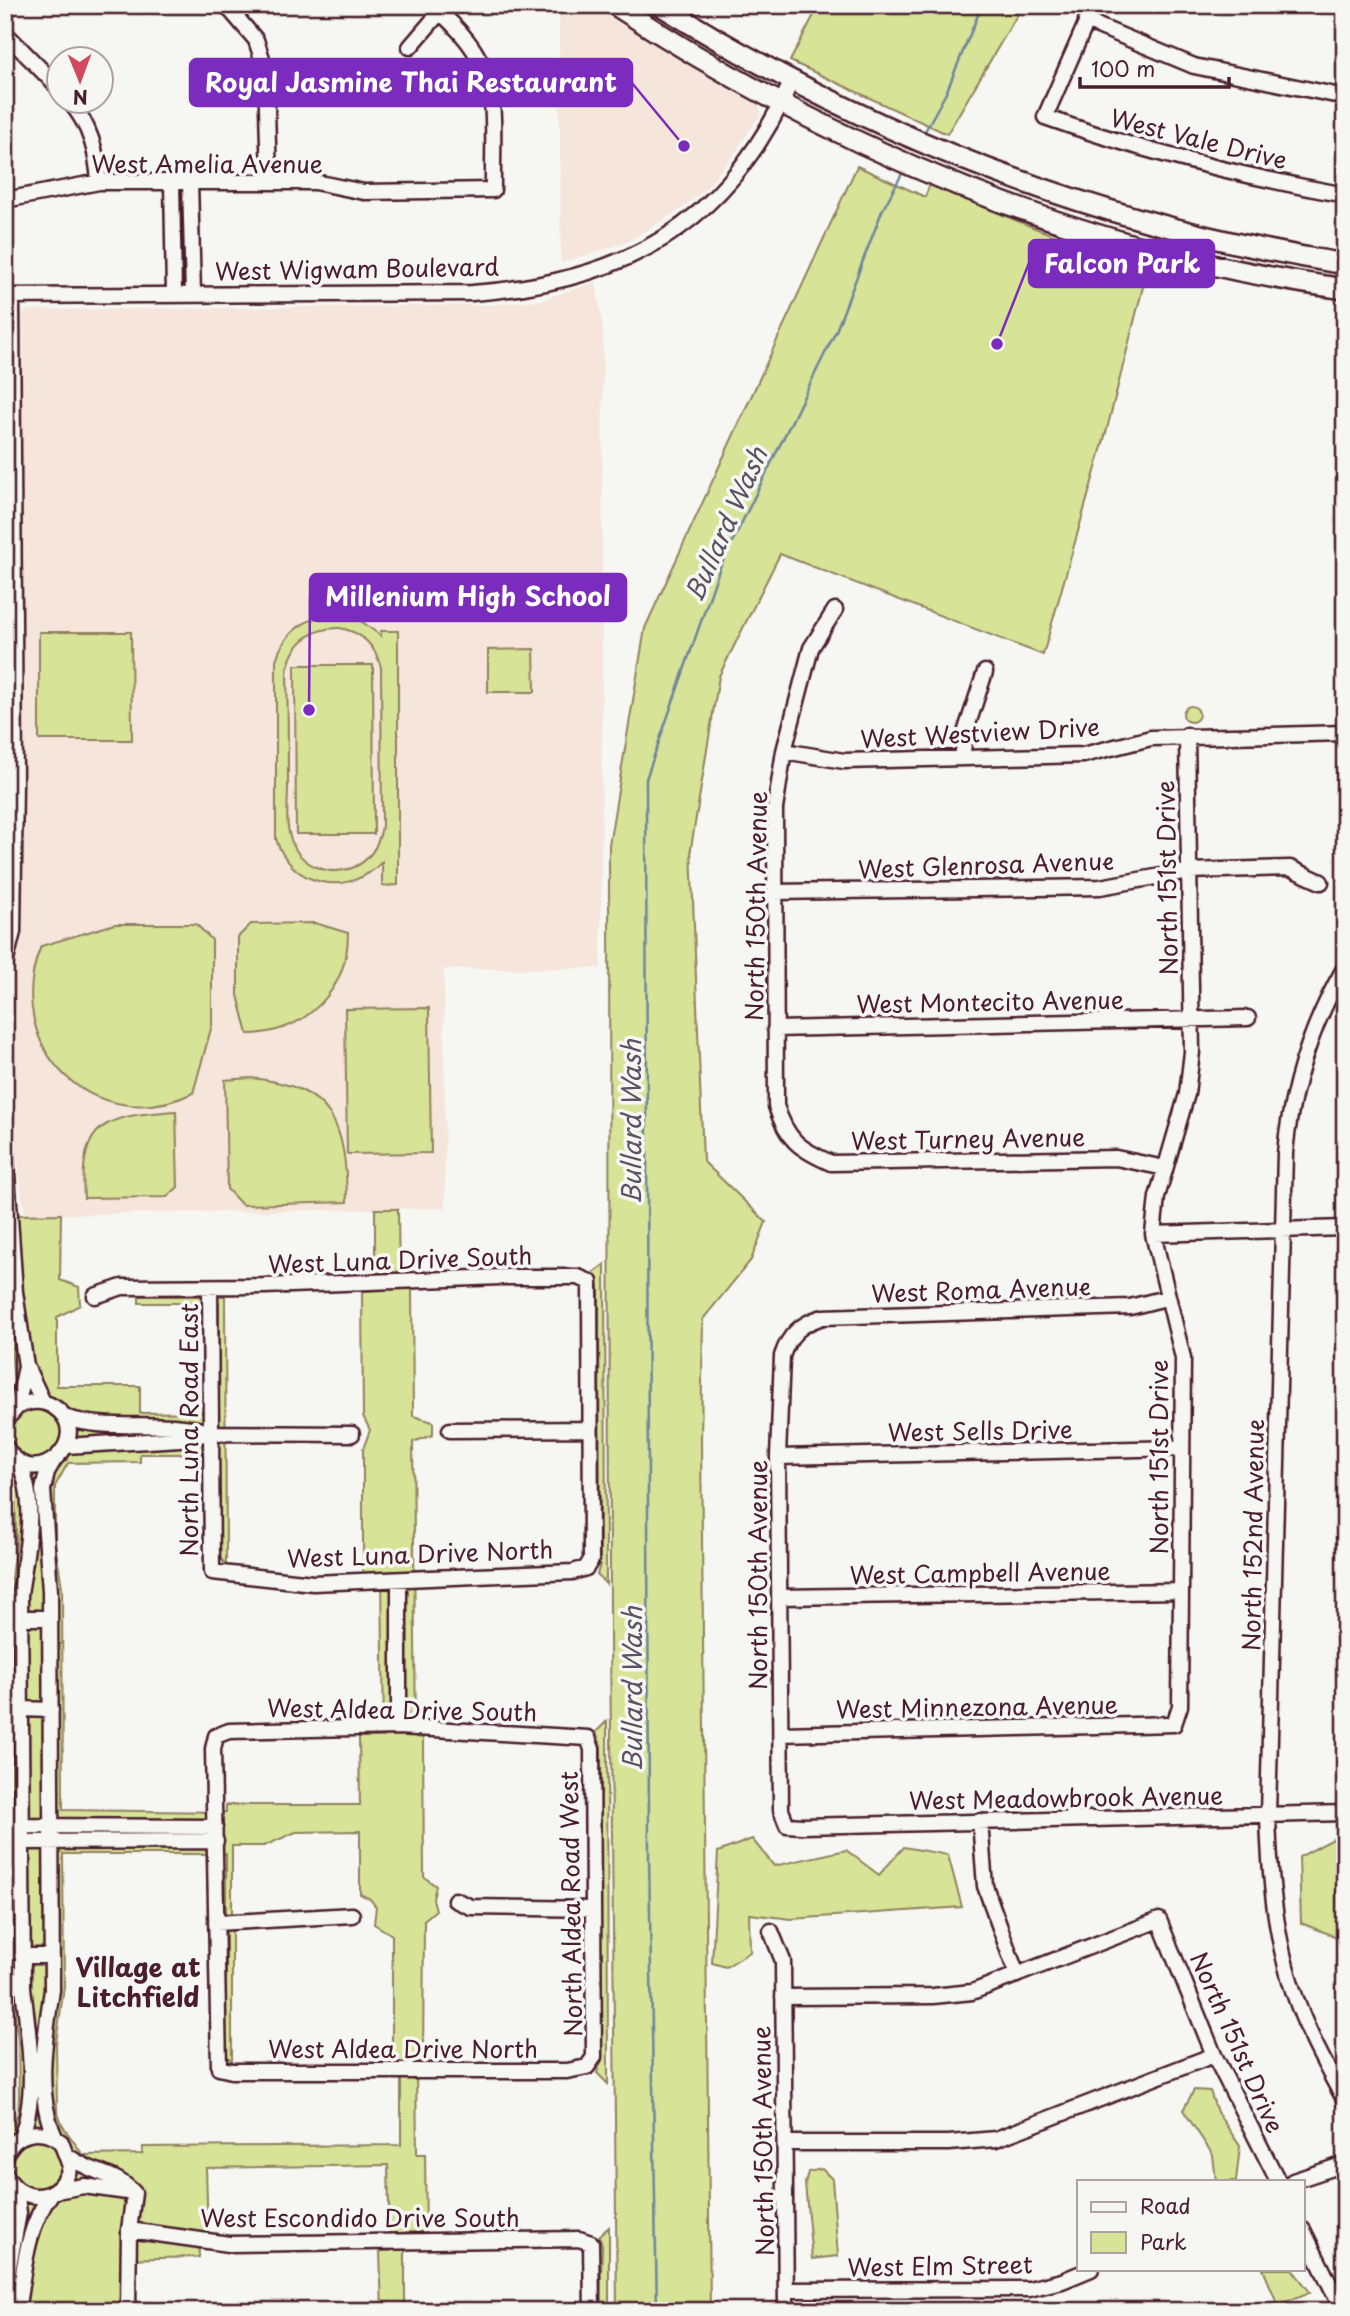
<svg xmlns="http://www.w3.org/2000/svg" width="1350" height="2316" viewBox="0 0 1350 2316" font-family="'Playpen Sans',sans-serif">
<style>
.built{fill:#f5e5da}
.green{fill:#d7e396;stroke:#908160;stroke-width:2;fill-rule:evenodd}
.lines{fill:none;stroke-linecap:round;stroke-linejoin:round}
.stream{stroke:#6f859d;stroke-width:2.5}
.minor-casing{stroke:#4a1f2b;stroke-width:19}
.major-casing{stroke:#4a1f2b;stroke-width:24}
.minor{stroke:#f6f6f2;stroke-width:14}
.major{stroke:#f6f6f2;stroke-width:19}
.labels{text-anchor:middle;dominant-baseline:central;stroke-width:7;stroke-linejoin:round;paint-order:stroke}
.street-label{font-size:24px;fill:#4a1f2b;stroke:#f6f6f2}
.water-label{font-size:26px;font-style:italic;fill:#5d5264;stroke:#f6f6f2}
.neighbourhood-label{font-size:26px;font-weight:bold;fill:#4a1f2b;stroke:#f6f6f2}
.leader{fill:none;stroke:#7b2cbf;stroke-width:2.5}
.callout-dot{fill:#7b2cbf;stroke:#f6f6f2;stroke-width:2.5}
.callout{fill:#7b2cbf;stroke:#7b2cbf;stroke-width:2.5}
.callout-label{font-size:26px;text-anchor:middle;font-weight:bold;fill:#fff}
</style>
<rect width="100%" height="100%" fill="#f6f6f2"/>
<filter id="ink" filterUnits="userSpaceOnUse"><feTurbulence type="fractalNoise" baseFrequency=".0143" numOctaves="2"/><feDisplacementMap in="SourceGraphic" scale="14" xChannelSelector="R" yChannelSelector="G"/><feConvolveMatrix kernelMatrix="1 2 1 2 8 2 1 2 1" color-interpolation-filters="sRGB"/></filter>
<g filter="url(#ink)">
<path class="built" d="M564,5H601L682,58L757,100L761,113L735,153L707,187L684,207L627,242L561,263L559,18Z
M596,282L603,330L601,968L444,969L445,1208L25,1215L5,1077V971L11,955L18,317L29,310L490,305L540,300Z"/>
<path class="green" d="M814,5H1023L947,134L790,61L816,11Z
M857,166L925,197L930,184C1001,213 1072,250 1150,259L1107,429L1043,655L780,554L719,676L691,848L703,1161L766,1222L751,1260L703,1319L701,1441L710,2311H617L610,1641L609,845L645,628Z
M329,615L357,618L381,636V631H398V885L382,886V862C348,898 291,887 276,839V660C284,634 303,619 329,615ZM340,628C361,632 375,645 381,667L382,826C379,844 370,861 352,868C328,877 300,865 291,840C285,824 288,804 288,787C288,749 288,712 287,674C290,645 311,627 340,628Z
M39,632H131L132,740H39Z
M534,649L535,692H488V650Z
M295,665H373L374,834H296Z
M1183 714a8 8 0 1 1 16 0a8 8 0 1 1-16 0Z
M315,923L348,933C348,991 305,1033 248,1034L238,995V937L251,924Z
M115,924H196L212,940V1025L193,1093C94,1140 0,1047 41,946Z
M429,1008L431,1153L347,1154L345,1009Z
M250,1078C334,1086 346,1124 347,1202L242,1205L227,1189L225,1080Z
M176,1111L178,1187L167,1197L84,1198C79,1120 107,1116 176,1111Z
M375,1209H398L399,1289H412L413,1416L433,1422V1435L413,1442L416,1737L423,1738L424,1877L436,1886L433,1899L436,1910L424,1920L423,2063L416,2064L417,2154H425L426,2232L405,2233V2311H382L380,2251H390L388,2165L206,2168L208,2234L198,2233L199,2257L121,2259V2311H5V2229L8,2213L5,2198V2135L18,2113L19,2097L18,2038L11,1991L10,1584L16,1543L15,1484L5,1467V1400L14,1383L11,1347L5,1348V1239L17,1215L61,1214L60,1280L79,1287L80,1305L57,1317V1386H140V1413L219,1412V1303H139V1296H225L226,1565L220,1558L219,1454H140V1462L68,1463L55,1486V1544L62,1587L63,1810L226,1812V1805H360L359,1737H384L382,1573L363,1574V1449L370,1430L363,1416L362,1291L375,1290ZM360,1831V1894L370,1899L376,1907L374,1924L392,1935V2063L401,2064V2145L143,2147L142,2154L83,2155L62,2125L57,2110L56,2043L64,1987L63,1854H226V2055L232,2062V1846H264L296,1832Z
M605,1264L606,1584L597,1575L600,1564L599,1286L594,1272Z
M607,1721L608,2084L597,2073L601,2061V1745L596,1732Z
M1335,1838L1345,1839V1914L1339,1938L1301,1923L1299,1857Z
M752,1839L774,1866L846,1850L879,1875L904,1847L948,1855L962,1907L791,1919L749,1914L750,1952L726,1967L712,1963L718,1852Z
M1194,2090L1210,2091L1217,2112L1240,2146L1236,2181H1216L1213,2155L1183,2110Z
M822,2169L832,2179L838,2256L812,2259L805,2183L808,2172Z
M609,2227V2311H600L602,2245L599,2236Z
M1263,2269H1292L1310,2292L1278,2305Z"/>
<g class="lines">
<path class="stream" d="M924,133L946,93L982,5
M657,2311L649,1859L646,779L720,567L836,331L882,211L904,170"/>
<defs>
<path id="minor" d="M226,5L256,40L266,71L269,181
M1094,5L1045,117C1143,152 1242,176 1345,195
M1086,21L1194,66L1345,97
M5,33L60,89
M410,47L440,12
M70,102C90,125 97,152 99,182
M172,182L174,294
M190,182L193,294
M5,200L99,182H315L364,192L493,190C492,102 505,67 432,5
M5,296L472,293C625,282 728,225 791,82
M835,610L811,648L784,751L775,809L776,1106C787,1140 799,1149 831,1163L1116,1158L1165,1168
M784,751L844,761L1083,755L1151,738L1345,733
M962,758L966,730L985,672
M774,892L1100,887L1189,871L1290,868L1321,882
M5,964L13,932L15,783L12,296
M1345,967C1312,1024 1291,1087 1285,1153L1268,1815C1270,1889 1277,1961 1308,2029C1319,2054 1332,2077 1345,2101
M775,1029L1248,1018
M5,1143L15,1292L26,1366L43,1402
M1153,1234L1345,1228
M95,1296L122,1287L264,1286L501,1277H578L590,1282L591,1560L586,1568L573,1572L313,1583L212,1572L210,1287
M1166,1298L1130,1307L823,1317C802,1323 789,1334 782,1356L778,1457L781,1810L787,1825L802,1826L1345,1813
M17,1407L26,1367
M64,1417C111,1433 160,1418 209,1432
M5,1421L17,1407C29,1401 42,1399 54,1407C98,1436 33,1499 5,1446
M450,1430L590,1429
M66,1446L180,1439L210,1433L352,1434
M778,1457L1182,1448
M17,1460C39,1498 26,1553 20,1594L23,1987C28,2034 39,2093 21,2137
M54,1460L47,1472L43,1490L50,1591L52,1990C45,2036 35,2094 55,2137
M399,1580V1727
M780,1597L1181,1591
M20,1618H50
M21,1709L51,1710
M399,1727L588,1738L592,1749L594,2057L587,2067L567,2071H232L219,2068L213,1749L216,1736L229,1731Z
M781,1734L1174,1724L1180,1706L1183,1358L1153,1234L1157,1197L1187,1094L1192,1052L1187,735
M980,1821L985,1886L1017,1975
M22,1826L215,1827
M22,1842L216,1841
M455,1900L471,1907L593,1909
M216,1923L352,1915
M771,1931L783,1961L786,2311
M22,1956H52
M783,1997L933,1996L972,1992L1159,1920L1214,2055L1278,2181
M785,2143H949L996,2139L1214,2055
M68,2156C93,2175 114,2171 134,2193
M5,2158C12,2132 41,2126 61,2142L70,2166C63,2202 20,2207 5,2173
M1293,2181L1345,2164
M56,2191L84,2186L134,2193
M129,2230L229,2244L579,2239L591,2243L592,2311
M1303,2230L1343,2311
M5,2287L19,2213L16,2190
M787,2290L1029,2289L1062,2281L1091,2269
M17,2311C24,2271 26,2228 51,2194
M128,2311L129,2230L134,2193"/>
<path id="major" d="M615,5C834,149 1085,254 1345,289
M660,5C871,137 1099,225 1345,264"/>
</defs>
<use href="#minor" class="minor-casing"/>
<use href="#major" class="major-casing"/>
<use href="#minor" class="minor"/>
<use href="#major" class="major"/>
</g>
</g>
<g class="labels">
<g class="street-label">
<text transform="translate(1199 138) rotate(14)">West Vale Drive</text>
<text x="207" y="163">West Amelia Avenue</text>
<text transform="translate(357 268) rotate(-1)">West Wigwam Boulevard</text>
<text transform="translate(980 732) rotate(-3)">West Westview Drive</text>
<text transform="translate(986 864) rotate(-2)">West Glenrosa Avenue</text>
<text transform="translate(1166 878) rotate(-91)">North 151st Drive</text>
<text transform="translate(755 906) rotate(-89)">North 150th Avenue</text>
<text transform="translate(990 1001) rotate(-1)">West Montecito Avenue</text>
<text transform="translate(968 1138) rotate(-1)">West Turney Avenue</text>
<text transform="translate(400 1259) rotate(-2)">West Luna Drive South</text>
<text transform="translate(981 1289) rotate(-2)">West Roma Avenue</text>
<text transform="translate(188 1430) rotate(-90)">North Luna Road East</text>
<text transform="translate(980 1430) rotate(-1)">West Sells Drive</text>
<text transform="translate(1158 1457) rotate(-90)">North 151st Drive</text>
<text transform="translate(1252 1535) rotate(-89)">North 152nd Avenue</text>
<text transform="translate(420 1553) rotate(-2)">West Luna Drive North</text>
<text transform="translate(980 1572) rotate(-1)">West Campbell Avenue</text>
<text transform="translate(757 1575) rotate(-90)">North 150th Avenue</text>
<text transform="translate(977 1706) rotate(-1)">West Minnezona Avenue</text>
<text transform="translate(402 1709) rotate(1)">West Aldea Drive South</text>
<text transform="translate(1066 1797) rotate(-1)">West Meadowbrook Avenue</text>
<text transform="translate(570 1904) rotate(-91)">North Aldea Road West</text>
<text transform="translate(1238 2042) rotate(66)">North 151st Drive</text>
<text x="403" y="2048">West Aldea Drive North</text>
<text transform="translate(762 2141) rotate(-91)">North 150th Avenue</text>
<text x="360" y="2217">West Escondido Drive South</text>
<text transform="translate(940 2265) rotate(-1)">West Elm Street</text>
</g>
<g class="water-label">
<text transform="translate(725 524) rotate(-66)">Bullard Wash</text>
<text transform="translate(630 1122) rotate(-90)">Bullard Wash</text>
<text transform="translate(631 1689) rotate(-90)">Bullard Wash</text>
</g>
<g class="neighbourhood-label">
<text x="138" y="1966">Village at<tspan x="138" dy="30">Litchfield</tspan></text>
</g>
</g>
<path class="leader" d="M684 146L632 83M997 344L1029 263M309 710L310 597"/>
<g class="callout-dot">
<circle cx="684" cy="146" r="7"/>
<circle cx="997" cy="344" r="7"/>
<circle cx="309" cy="710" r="7"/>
</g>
<g class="callout">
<rect x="190" y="59" width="442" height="47" rx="7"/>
<rect x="1029" y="240" width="185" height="47" rx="7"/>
<rect x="310" y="574" width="316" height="47" rx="7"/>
</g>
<g class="callout-label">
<text x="411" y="92">Royal Jasmine Thai Restaurant</text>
<text x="1122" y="273">Falcon Park</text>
<text x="468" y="606">Millenium High School</text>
</g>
<rect width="1350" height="2316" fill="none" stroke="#f6f6f2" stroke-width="28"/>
<rect x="14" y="14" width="1322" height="2288" fill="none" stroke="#4a1f2b" stroke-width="2.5" filter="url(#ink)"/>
<rect x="1077" y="2180" width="228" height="91" fill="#f6f6f2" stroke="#b1a0a2" stroke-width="2"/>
<rect x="1091" y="2202" width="35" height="10" fill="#f6f6f2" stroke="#b1a0a2" stroke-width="2"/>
<text x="1140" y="2214" font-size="21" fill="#4a1f2b">Road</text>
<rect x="1091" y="2232" width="35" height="21" fill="#d7e396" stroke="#b1a0a2" stroke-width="2"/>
<text x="1140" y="2250" font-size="21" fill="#4a1f2b">Park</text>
<g transform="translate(80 80) rotate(179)"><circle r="33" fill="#f6f6f2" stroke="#b1a0a2" stroke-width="2"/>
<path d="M0-5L12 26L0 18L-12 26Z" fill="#d1495b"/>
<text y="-10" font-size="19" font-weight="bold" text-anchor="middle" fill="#4a1f2b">N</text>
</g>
<path d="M1080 77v10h149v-10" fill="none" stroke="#4a1f2b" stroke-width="3.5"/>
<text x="1091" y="77" font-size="21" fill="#4a1f2b" stroke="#f6f6f2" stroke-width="5" paint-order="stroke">100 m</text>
</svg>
